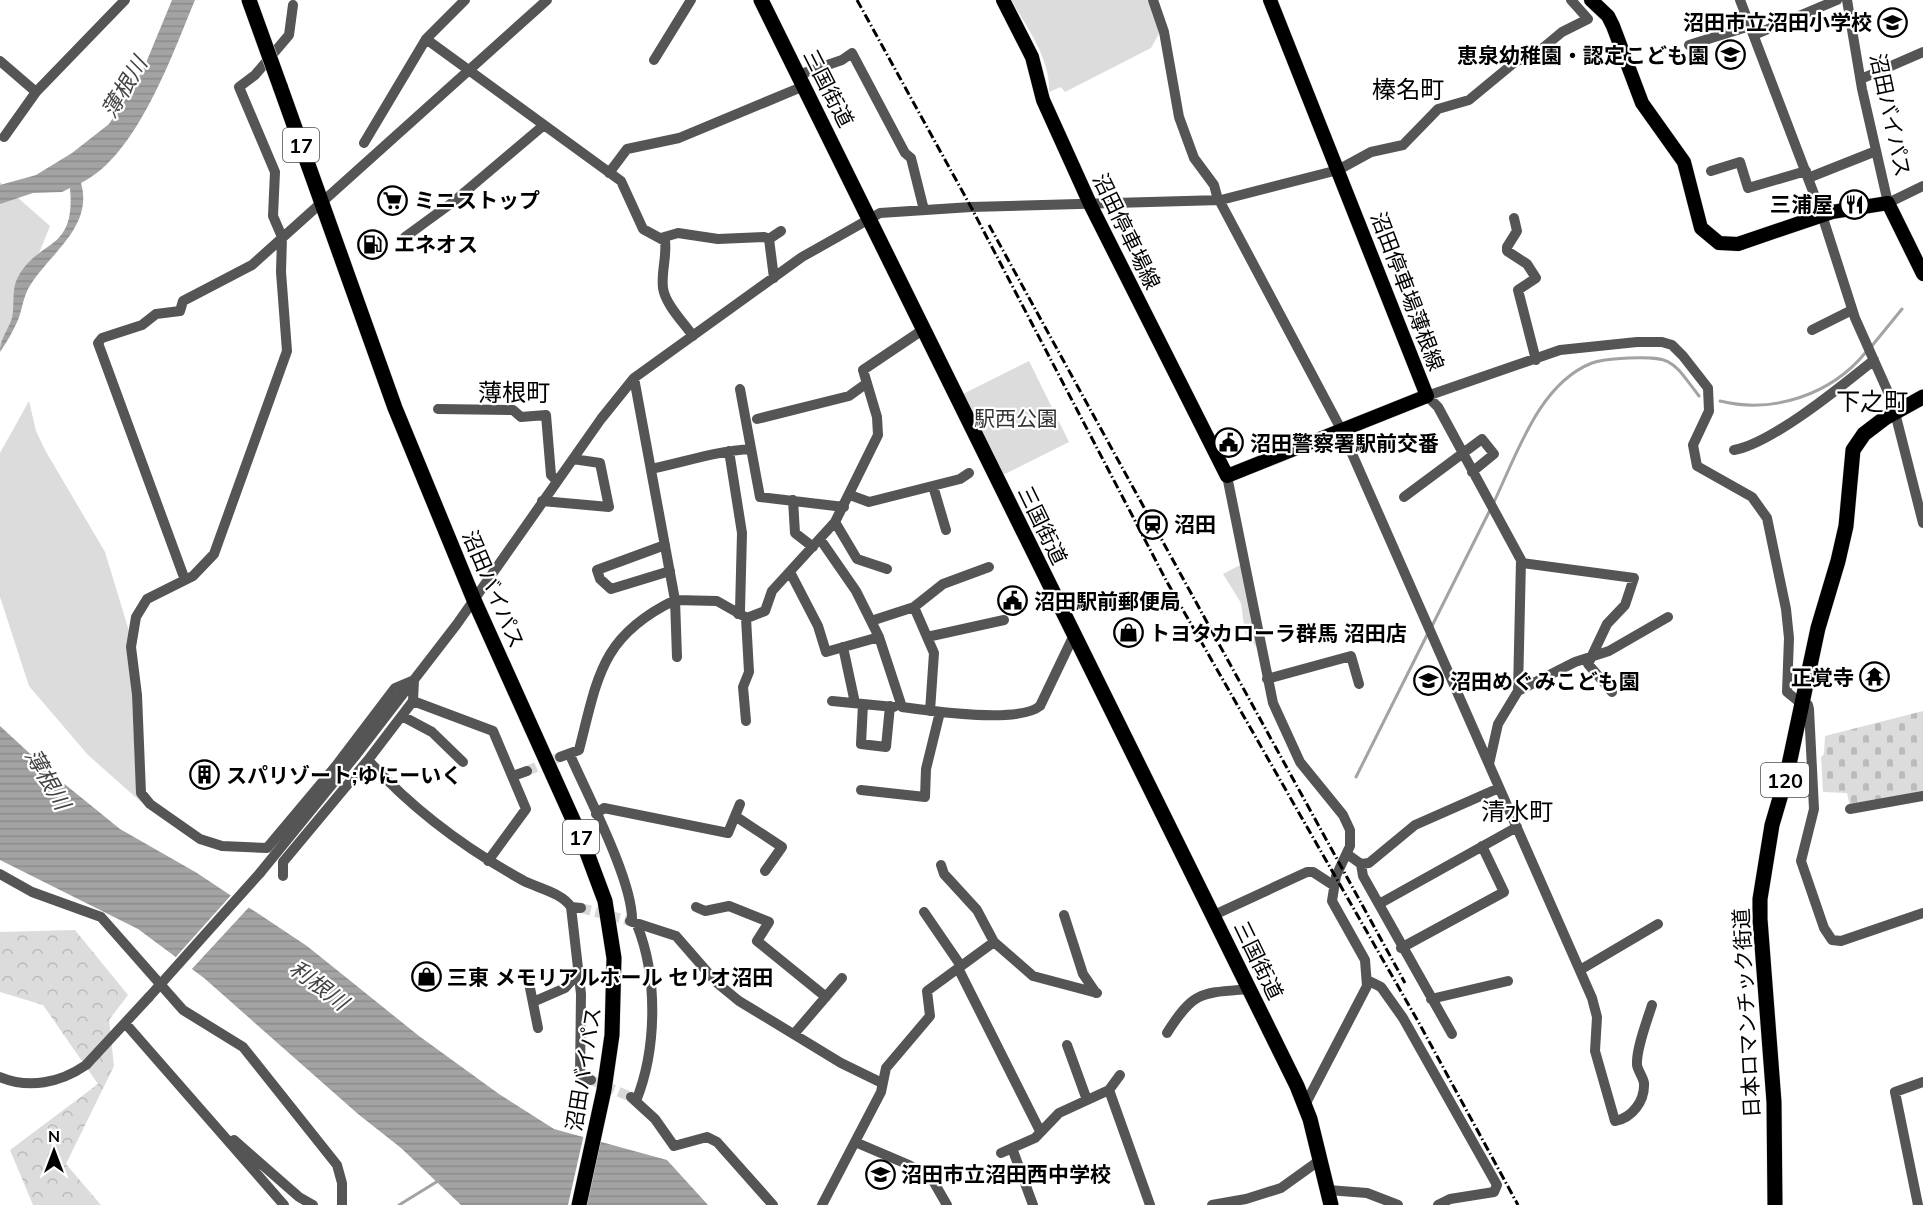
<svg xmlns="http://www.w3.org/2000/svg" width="1923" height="1205" viewBox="0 0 1923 1205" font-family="Mulish,'Noto Sans JP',sans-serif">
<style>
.green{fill:#dcdcdc}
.forest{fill:url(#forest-crowns)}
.cemetery{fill:url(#cemetery-stones)}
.water{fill:url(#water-rules)}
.pier{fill:#fff}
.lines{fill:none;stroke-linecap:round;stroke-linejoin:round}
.stream{stroke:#a3a3a3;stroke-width:3}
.minor-tunnel{stroke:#d9d9d9;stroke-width:10;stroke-dasharray:10 5;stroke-linecap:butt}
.major-casing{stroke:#dbdbdb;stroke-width:15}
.highway-casing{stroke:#dbdbdb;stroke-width:16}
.minor{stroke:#555;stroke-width:10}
.major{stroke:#000;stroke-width:14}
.highway{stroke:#000;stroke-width:15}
.rail{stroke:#000;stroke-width:3;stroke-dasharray:9 3 1.5 3;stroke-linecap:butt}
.highway-bridge-casing{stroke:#dbdbdb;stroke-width:16;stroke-linecap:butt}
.minor-bridge{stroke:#555;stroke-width:10}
.highway-bridge{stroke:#000;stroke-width:15}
.labels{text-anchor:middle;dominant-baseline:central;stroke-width:4.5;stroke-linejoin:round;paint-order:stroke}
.shield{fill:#fff;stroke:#4c4c4c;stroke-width:1.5}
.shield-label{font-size:20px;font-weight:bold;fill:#000}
.poi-label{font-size:21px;font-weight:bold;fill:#000;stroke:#fff;text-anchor:start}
.street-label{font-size:21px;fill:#000;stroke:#fff}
.park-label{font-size:21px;fill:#333;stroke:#fff}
.water-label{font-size:22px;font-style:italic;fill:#444;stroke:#fff}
.quarter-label{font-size:24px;fill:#000;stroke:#fff}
</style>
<defs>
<pattern id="forest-crowns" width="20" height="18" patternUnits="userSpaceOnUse" patternTransform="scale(1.5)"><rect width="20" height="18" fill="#dcdcdc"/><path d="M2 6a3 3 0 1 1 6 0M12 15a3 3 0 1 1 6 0" fill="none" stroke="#bbb"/></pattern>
<pattern id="cemetery-stones" width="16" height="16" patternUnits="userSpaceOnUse" patternTransform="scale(1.5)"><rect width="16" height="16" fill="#dcdcdc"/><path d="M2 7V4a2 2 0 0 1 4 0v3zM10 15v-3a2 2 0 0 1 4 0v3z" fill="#bbb"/></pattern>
<pattern id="water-rules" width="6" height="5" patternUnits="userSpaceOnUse" patternTransform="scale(1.5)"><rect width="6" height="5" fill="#a3a3a3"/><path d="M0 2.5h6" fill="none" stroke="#8b8b8b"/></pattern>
</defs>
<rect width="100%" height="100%" fill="#fff"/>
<path class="green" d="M1011,0H1148L1160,32L1151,48L1065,92L1061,87L1049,92C1051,60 1027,27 1011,0Z
M0,182L50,226L0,350Z
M1029,361L1069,442L1003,475L963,394Z
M29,401L36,431L45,450L105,552L129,631L135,762L141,802L88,755L29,686L0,597V453Z
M1242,564L1259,650L1245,633L1241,603L1223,574Z"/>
<path class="forest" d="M75,930L128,995L109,1020L114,1066L66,1164L101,1205H33L10,1150L98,1084L43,1005L0,992V932Z"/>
<path class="cemetery" d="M1923,711V794L1850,807L1847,793L1823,792L1821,757L1824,754L1825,736Z"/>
<path class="water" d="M172,0H195C172,55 137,156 81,183C94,228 47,255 28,289C23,299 22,310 18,320C13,331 7,342 0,352C0,338 8,331 12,318C15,306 11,289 18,277C39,238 76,253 70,188L62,192L33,193L0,204V185L36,175L72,153L109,124L143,70Z
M0,726L51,773L120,829L197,873L307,946L419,1036L499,1094L554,1129L667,1160L708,1205H461L401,1148L358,1114L204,978L138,929L0,860Z"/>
<path class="pier" d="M233,893L251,905L190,971L174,959Z
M584,1134L599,1138L584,1205H568Z"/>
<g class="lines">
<path class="stream" d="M1871,347L1902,309
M1720,401C1773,414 1831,395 1866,352
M1493,504C1516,457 1538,384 1592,363C1603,359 1616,359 1628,358C1674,356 1672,361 1699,396
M1431,628L1490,510
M1356,777L1428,633
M399,1205L438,1181"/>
<path class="minor-tunnel" d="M527,771L560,757
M581,908L630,921
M591,1080L631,1097"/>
<defs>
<path id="major" d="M1003,0L1032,57L1043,100L1091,206L1227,476L1427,396L1270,0
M1591,0L1608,16L1613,26L1642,103L1684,162L1701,228L1719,243L1738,244L1832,212L1888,203L1923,274"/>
<path id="highway" d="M761,0L1297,1086L1310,1119L1331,1205
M280,86L395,408L474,600L583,842L605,901L614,958L612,1035L604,1090L579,1205
M1775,1205L1774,1102L1760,919V899L1772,825L1787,774L1818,628L1838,561L1846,526L1853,450L1864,434L1885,418L1923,397"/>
</defs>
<use href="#major" class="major-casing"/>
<use href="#highway" class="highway-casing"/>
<path class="minor" d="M1153,0L1164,32L1179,117L1194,158L1214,185L1217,196L1342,431L1592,998L1597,1017L1595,1051L1615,1121C1632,1118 1645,1101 1644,1083C1643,1077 1638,1071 1637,1065C1636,1049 1647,1021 1652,1005
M1740,0L1822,215L1855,318L1892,401L1923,523
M1847,0L1862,89L1888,203L1923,186
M293,5L289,35L255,75L239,87L275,172L273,216L282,237L281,272L287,351L214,554L193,576L147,599L136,617L131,647L137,695L141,793L150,804L200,839L222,846L267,848L335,767L395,688L414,680L413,701L368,760C412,809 466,849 524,881C538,888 562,893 571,907L581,908
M1754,35L1837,0
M426,39L621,181L643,229L665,241C667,257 661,272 663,288C665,304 684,323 693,336
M1689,45L1750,26
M654,60L691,0
M0,61L36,92
M798,75L842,60L852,53L905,153L911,158L924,210
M1861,79L1923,52
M4,137L36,92L125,0
M364,143L426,39L465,0
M1711,171L1740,162L1748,188L1806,171
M609,173L627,149L679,138L804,86
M1808,178L1876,151
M1514,218L1517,231L1507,247V251L1527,264L1536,278L1518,290L1536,360
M405,237L453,202L544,125
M661,238L678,233L718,239L764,237L769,239
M774,278L769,239L781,231
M1812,330L1852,310
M740,389L760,497L844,507
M438,409L513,410L521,417L546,415L551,475L557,481
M757,419L849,396L867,383
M1734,450C1771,444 1843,385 1874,360
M729,451L742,533L740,610L738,614
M651,469C685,462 716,451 751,449
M1227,476L1273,703L1300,762L1343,815L1350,830V846L1336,876L1332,901L1365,960L1367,986L1305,1105
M933,486L946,530
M850,495L869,502L960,479L969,473
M1404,497L1482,439L1494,454L1472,472
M793,500L795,533L813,547
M542,501L609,507L600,463L573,459
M835,522L857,559L887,569
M820,539L856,591L879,637L902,707C931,711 1018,724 1040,706L1074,635
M665,545L597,570L600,579L611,589L670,571
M1522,563L1634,578L1625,605L1607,624L1588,664L1612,692
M790,572L818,626L826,652L879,637
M185,580L98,343L102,338L142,325L156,314L180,311L183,301L252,265L547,0
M914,607L934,653L930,711
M746,618L749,672L743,687L746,721
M871,621L914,607L943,584L989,567
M927,637L1004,620
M843,647L855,703
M677,657L675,600L717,601L747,618L765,611L772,591L835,522L878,435L877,417L863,370L924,329
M1267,679L1351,656L1359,684
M1518,691L1575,662L1609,651L1668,617
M413,701L493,731L526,809L488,861
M832,701L894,707
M863,704L861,744L886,747L890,706
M402,716L432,732L463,762
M570,755C587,794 634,883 632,922
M560,757L579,750C598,676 601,636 675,600L634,378
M1489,764L1498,724L1518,691L1521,560L1438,407L1427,396L1560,350L1637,342H1662L1672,345L1683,356L1708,388L1709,411L1693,445L1697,466L1752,497L1767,518L1786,609L1789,638L1787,692L1798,701L1808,705L1809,709L1814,809L1801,861L1824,928L1832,940L1841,941L1923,913
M513,776L527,771
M861,790L925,797L926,769L940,712
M1850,809L1923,796
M596,814L604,808L728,833L740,804
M735,816L782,847L765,871
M1347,854L1361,864L1363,876L1452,1034
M1361,864L1369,863L1415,825L1499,788
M941,865L944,874L977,910L994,942
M260,873L356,755L457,624L601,419L634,378L802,257L880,213L971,207L1221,200L1338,170L1371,152L1403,145L1438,109L1469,100L1515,62L1538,52L1562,32L1588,19L1571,0
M0,874L32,892L101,917L183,1010L243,1047L337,1165L342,1183V1205
M283,876V862L368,760
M1379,904L1517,827
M571,907L581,994L580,1076L591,1080
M696,907L705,911L729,906L769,922L757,941L826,997
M924,912L961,966
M1064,915L1083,974L1096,993
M1214,915L1307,872H1313L1333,885
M630,921L676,936L717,983L739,1001L841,1063L882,1083
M1401,948L1504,892L1482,846
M958,968L1040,1131
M1580,970L1658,924
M1367,980L1381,987L1403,1018L1497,1185L1494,1192L1450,1199L1438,1205
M529,983L538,1028
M1431,999L1508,981
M533,1002L565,988L580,971
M125,1023L284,1205
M1167,1033C1194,990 1202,993 1250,989
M794,1034L842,978
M1067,1045L1087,1100
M0,1077C29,1089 60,1083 86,1065L149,997
M1109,1090L1150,1205
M631,1097L655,1119L674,1146L707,1137L717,1142L773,1205
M636,1101C657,1049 658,977 637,925
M234,1140L299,1197L313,1205
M855,1142L909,1165L932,1179L947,1205
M1012,1148L1033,1205
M1001,1153L1035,1138L1059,1113L1109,1090L1120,1075
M1328,1190L1367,1193L1398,1205
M822,1205L881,1092L886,1068L930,1016L927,991L994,942L1033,976L1097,993
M1212,1205L1246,1199L1281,1188L1320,1160
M1918,1205L1895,1092L1923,1082"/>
<use href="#major" class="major"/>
<use href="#highway" class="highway"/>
<path class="rail" d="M857,0L971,207L1167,582L1419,1023L1518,1205
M989,225L1405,983"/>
<defs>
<path id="highway-bridge" d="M249,0L280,86"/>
</defs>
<use href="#highway-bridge" class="highway-bridge-casing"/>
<path class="minor-bridge" d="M149,997L260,873"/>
<use href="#highway-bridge" class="highway-bridge"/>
</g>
<defs>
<symbol id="school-ring" viewBox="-11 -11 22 22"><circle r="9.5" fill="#fff" stroke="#000" stroke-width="1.5"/><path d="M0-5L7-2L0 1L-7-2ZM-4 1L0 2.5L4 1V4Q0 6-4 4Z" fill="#000"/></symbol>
<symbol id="supermarket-ring" viewBox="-11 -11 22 22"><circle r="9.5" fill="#fff" stroke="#000" stroke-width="1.5"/><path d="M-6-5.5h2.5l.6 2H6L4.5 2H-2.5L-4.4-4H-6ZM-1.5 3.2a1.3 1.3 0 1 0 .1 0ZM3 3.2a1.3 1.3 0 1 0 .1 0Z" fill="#000"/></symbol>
<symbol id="restaurant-ring" viewBox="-11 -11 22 22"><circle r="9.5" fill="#fff" stroke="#000" stroke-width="1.5"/><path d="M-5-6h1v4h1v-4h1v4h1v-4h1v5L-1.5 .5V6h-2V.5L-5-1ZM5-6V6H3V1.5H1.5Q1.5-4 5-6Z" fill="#000"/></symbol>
<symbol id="fuel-ring" viewBox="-11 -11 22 22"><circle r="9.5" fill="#fff" stroke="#000" stroke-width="1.5"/><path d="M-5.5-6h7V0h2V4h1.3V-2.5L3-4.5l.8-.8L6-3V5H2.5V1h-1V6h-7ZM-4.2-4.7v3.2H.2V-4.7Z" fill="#000"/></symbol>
<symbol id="civic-ring" viewBox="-11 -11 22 22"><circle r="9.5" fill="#fff" stroke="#000" stroke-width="1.5"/><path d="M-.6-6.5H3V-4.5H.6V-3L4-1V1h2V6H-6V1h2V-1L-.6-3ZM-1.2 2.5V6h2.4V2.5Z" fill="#000"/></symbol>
<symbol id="station-ring" viewBox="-11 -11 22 22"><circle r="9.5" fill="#fff" stroke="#000" stroke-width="1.5"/><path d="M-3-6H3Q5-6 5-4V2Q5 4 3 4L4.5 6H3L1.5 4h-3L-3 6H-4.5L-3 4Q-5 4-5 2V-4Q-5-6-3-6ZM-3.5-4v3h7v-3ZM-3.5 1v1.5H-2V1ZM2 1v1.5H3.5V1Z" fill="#000"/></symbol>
<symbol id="shop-ring" viewBox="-11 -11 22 22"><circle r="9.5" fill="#fff" stroke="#000" stroke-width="1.5"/><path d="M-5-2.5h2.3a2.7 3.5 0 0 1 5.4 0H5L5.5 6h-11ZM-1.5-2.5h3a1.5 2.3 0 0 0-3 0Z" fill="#000"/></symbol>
<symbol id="temple-ring" viewBox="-11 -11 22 22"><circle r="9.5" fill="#fff" stroke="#000" stroke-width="1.5"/><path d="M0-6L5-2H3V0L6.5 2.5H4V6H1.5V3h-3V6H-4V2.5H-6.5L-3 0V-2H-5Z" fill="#000"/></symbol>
<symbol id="building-ring" viewBox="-11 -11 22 22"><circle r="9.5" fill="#fff" stroke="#000" stroke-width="1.5"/><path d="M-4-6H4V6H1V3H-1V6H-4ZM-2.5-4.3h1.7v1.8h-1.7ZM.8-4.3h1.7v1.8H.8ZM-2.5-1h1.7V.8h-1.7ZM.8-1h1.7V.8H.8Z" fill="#000"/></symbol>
</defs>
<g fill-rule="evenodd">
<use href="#school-ring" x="1876" y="6" width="33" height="33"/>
<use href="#school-ring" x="1714" y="38" width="33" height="33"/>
<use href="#supermarket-ring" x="376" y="184" width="33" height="33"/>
<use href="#restaurant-ring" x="1838" y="188" width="33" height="33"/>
<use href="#fuel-ring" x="356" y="228" width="33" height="33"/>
<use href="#civic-ring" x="1212" y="426" width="33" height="33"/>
<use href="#station-ring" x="1136" y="508" width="33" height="33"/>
<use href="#civic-ring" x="996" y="584" width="33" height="33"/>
<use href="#shop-ring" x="1112" y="616" width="33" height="33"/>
<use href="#temple-ring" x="1858" y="660" width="33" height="33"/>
<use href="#school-ring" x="1412" y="664" width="33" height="33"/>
<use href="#building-ring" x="188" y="758" width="33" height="33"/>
<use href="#shop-ring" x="410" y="960" width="33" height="33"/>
<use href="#school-ring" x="864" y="1158" width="33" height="33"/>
</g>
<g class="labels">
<g class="shield">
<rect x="283" y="128" width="36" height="34" rx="4.5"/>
<rect x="1761" y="763" width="48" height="34" rx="4.5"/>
<rect x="563" y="820" width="36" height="34" rx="4.5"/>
</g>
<g class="shield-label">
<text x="301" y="145">17</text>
<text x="1785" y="780">120</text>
<text x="581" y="837">17</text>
</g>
<g class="poi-label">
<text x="1872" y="22" text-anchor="end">沼田市立沼田小学校</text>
<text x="1709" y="55" text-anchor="end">恵泉幼稚園・認定こども園</text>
<text x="414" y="200">ミニストップ</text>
<text x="1833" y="204" text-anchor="end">三浦屋</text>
<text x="394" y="244">エネオス</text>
<text x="1250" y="443">沼田警察署駅前交番</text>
<text x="1174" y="524">沼田</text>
<text x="1034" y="601">沼田駅前郵便局</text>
<text x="1149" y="633">トヨタカローラ群馬 沼田店</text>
<text x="1854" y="677" text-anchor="end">正覚寺</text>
<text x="1450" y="681">沼田めぐみこども園</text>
<text x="226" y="775">スパリゾート;ゆにーいく</text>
<text x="447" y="977">三東 メモリアルホール セリオ沼田</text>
<text x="901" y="1174">沼田市立沼田西中学校</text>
</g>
<g class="street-label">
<text transform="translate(829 88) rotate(63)">三国街道</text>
<text transform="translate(1891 115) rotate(78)">沼田バイパス</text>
<text transform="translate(1127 231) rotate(64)">沼田停車場線</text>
<text transform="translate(1408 291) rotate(69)">沼田停車場薄根線</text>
<text transform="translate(1043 525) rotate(64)">三国街道</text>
<text transform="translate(494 589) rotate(67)">沼田バイパス</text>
<text transform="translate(1259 960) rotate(64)">三国街道</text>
<text transform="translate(1746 1013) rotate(-93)">日本ロマンチック街道</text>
<text transform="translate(583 1069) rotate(-81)">沼田バイパス</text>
</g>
<g class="park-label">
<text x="1016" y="418">駅西公園</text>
</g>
<g class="water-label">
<text transform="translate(124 87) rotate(-59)">薄根川</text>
<text transform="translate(48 779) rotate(60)">薄根川</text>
<text transform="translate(319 985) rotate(37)">利根川</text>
</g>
<g class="quarter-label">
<text x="1408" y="89">榛名町</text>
<text x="514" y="392">薄根町</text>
<text x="1872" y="401">下之町</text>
<text x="1517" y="811">清水町</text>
</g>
</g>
<g transform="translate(54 1151)" stroke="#ffffff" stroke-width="4.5" paint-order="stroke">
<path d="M0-4.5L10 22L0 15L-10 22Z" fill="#000000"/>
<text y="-9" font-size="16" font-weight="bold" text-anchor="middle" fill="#000000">N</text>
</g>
</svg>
